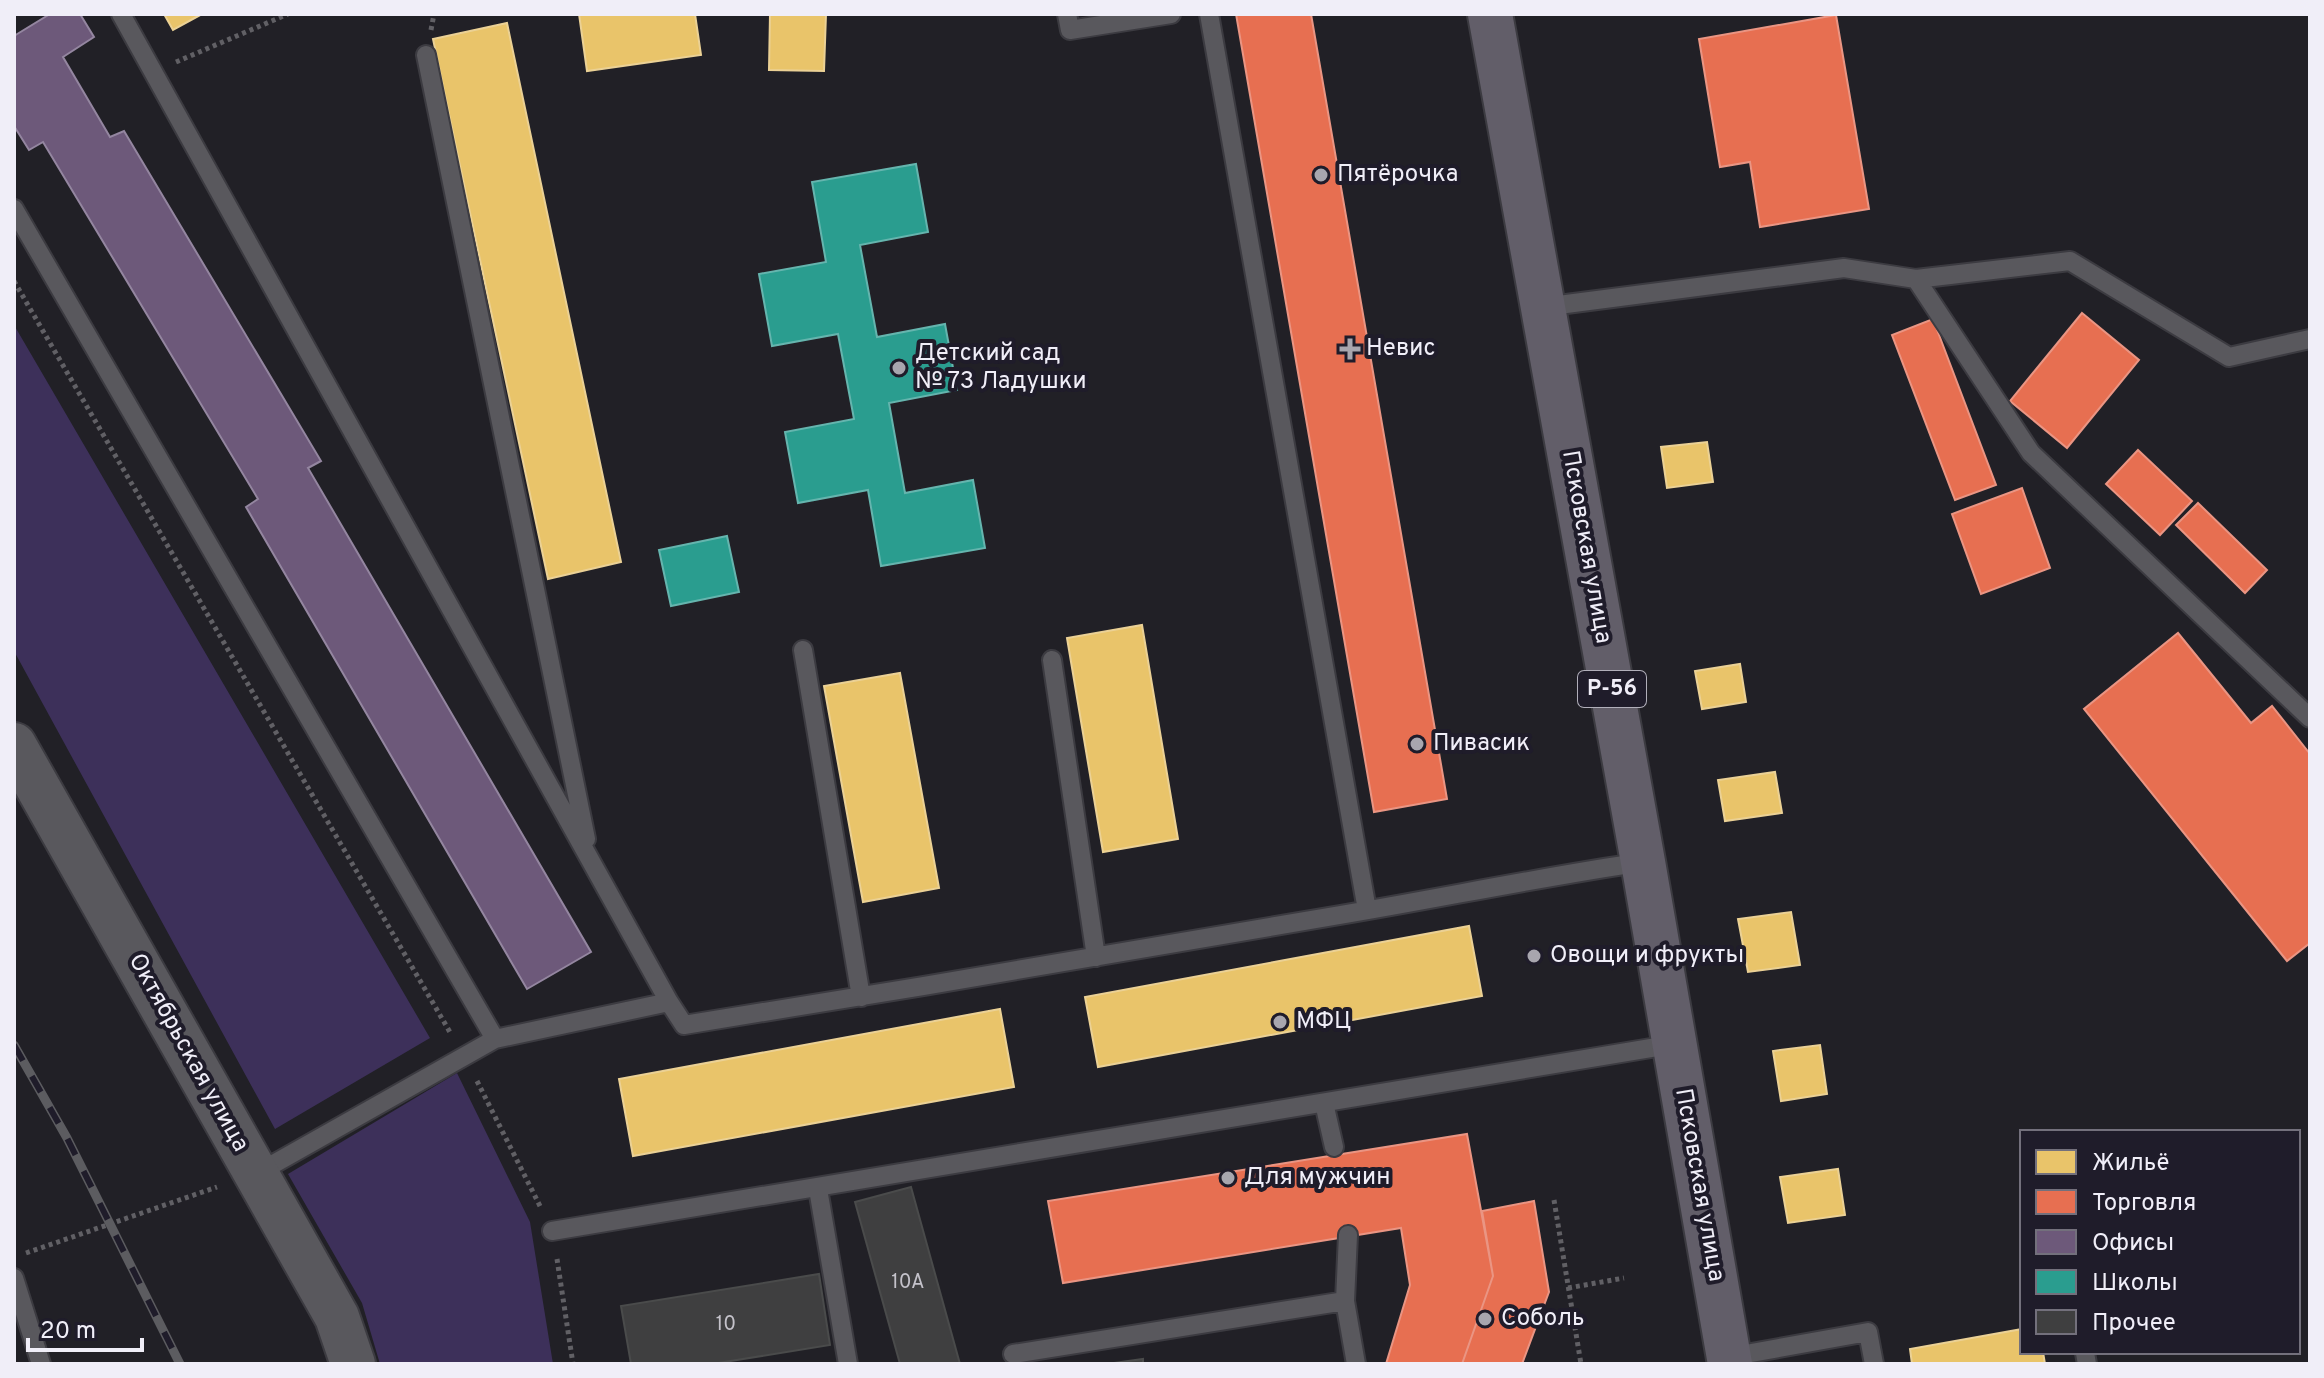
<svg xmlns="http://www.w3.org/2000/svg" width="2324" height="1378" viewBox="0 0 2324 1378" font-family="Overpass,sans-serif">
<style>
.green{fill:#3d305a}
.homes{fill:#e9c46a;stroke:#ebd195;stroke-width:2}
.shops{fill:#e76f51;stroke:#ea9583;stroke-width:2}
.offices{fill:#6d597a;stroke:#9486a0;stroke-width:2}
.schools{fill:#2a9d8f;stroke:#65b5ae;stroke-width:2}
.building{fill:#3f3f40;stroke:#4a4b4b;stroke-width:2}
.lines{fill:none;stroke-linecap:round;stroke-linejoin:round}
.service-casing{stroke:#3c3b41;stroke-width:22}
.secondary-casing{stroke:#3c3b41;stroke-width:48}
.primary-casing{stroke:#3c3b41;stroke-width:48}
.path{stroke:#616065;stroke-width:5;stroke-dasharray:4 4;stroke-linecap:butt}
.service{stroke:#59585d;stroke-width:18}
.secondary{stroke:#59585d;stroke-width:44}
.primary{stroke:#625e69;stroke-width:44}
.rail-casing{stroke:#5c5c60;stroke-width:9}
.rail{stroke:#1f1c2a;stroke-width:6;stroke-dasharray:18;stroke-linecap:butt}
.poi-dot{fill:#a8a6ae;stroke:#1f1c2a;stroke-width:3}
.labels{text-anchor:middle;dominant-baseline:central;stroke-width:8;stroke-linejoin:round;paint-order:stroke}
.number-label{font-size:20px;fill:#c4c2ca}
.shield{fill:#1f1c2a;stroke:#b1afba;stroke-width:2}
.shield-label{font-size:22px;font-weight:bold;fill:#f0eef8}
.poi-label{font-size:24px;fill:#f0eef8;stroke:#1f1c2a;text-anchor:start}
.street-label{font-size:24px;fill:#f0eef8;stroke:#1f1c2a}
</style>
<rect width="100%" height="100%" fill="#212026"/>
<path class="green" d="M14,325L430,1038L275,1129L14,651Z
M457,1073L530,1222L553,1364H380L362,1303L288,1174Z"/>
<path class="homes" d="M164,14H202L173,30Z
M579,14H695L701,55L587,71Z
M770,14H826L824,71L769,70Z
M507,23L621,562L548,579L433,39Z
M1707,442L1713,482L1667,488L1661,447Z
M1142,625L1178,839L1103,852L1067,638Z
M1740,664L1746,702L1702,709L1695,671Z
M900,673L939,888L863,902L824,686Z
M1775,772L1782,813L1725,821L1718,780Z
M1791,912L1800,965L1748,972L1738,919Z
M1469,926L1482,996L1098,1067L1085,997Z
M1000,1009L1014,1087L633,1156L619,1079Z
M1820,1045L1827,1094L1781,1101L1773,1051Z
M1838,1169L1845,1215L1788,1223L1780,1177Z
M2022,1329V1352H2043L2045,1364H1912L1910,1349Z"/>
<path class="shops" d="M1236,14H1311L1447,799L1374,812Z
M1836,15L1869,209L1760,227L1750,162L1720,167L1699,39Z
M2082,313L2139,360L2067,448L2010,401Z
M1933,319L1996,485L1955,500L1892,335Z
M2138,450L2192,501L2160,535L2106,484Z
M2022,488L2050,568L1981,594L1952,514Z
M2198,503L2267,570L2245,593L2176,525Z
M2178,633L2251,723L2272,706L2310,754V943L2287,961L2084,709Z
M1467,1134L1493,1276L1462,1364H1386L1410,1285L1401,1228L1063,1283L1048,1201Z
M1534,1201L1549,1292L1522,1364H1462L1493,1276L1482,1211Z"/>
<path class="offices" d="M50,14H80L94,37L63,57L110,137L124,131L321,461L308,468L591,952L527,989L246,507L258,499L43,142L29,150L14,126V36Z"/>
<path class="schools" d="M916,164L928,232L860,245L877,337L945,324L957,390L889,403L905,493L973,480L985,548L881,566L868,490L798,503L785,432L854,419L838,334L772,346L759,274L826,262L812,182Z
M727,536L739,592L671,606L659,550Z"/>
<path class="building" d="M911,1187L960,1364H900L855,1202Z
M819,1274L830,1345L712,1364H631L621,1306Z
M1143,1359V1364H1107Z"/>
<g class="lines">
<defs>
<path id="service" d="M121,14L669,1002
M1067,14L1070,30L1171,14
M1209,14L1367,910
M426,55L586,839
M14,209L495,1039
M1916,279L2031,453L2310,718
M1543,307L1844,268L1916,279L2070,261L2229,357L2310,339
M803,650L861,997
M1052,660L1096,957
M1324,1103L1334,1147
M256,1174L495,1039L669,1002L684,1025C903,990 1121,953 1340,915C1441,898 1541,877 1643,862
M818,1189L848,1364
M552,1231L1675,1044
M14,1278L41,1364
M1345,1301L1348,1235
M2085,1353L2087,1364
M1013,1354L1345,1301L1356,1364
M1729,1357L1868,1332L1874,1364"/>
<path id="secondary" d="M14,745L337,1317L353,1364"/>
<path id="primary" d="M1490,14L1643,862L1730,1364"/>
</defs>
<use href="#service" class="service-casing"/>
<use href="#secondary" class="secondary-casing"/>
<use href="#primary" class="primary-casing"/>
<path class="path" d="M431,30L434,14
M176,62L288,14
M14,281L451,1034
M477,1081L541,1208
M1554,1200L1581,1364
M26,1253L217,1187
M557,1259L573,1364
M1568,1288L1624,1278"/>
<use href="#service" class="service"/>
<use href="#secondary" class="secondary"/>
<use href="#primary" class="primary"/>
<defs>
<path id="rail" d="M14,1045L67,1138L180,1364"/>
</defs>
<use href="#rail" class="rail-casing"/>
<use href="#rail" class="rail"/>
</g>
<g class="poi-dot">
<circle cx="1321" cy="175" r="8"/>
<path d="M1346 337h8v8h8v8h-8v8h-8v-8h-8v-8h8z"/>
<circle cx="899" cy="368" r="8"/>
<circle cx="1417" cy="744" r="8"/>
<circle cx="1534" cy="956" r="8"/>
<circle cx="1280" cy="1022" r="8"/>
<circle cx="1228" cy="1178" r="8"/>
<circle cx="1485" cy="1319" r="8"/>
</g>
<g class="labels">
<g class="number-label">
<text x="908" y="1283">10А</text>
<text x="726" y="1325">10</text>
</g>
<rect class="shield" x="1578" y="671" width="68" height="36" rx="6"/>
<g class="shield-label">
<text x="1612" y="689">Р-56</text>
</g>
<g class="poi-label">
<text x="1337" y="175">Пятёрочка</text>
<text x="1366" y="349">Невис</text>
<text x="915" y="354">Детский сад<tspan x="915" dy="28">№ 73 Ладушки</tspan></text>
<text x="1433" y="744">Пивасик</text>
<text x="1550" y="956">Овощи и фрукты</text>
<text x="1296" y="1022">МФЦ</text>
<text x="1244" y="1178">Для мужчин</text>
<text x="1501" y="1319">Соболь</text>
</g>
<g class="street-label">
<text transform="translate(1586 547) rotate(80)">Псковская улица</text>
<text transform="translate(188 1053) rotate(61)">Октябрьская улица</text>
<text transform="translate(1699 1185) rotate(80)">Псковская улица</text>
</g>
</g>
<rect width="2324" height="1378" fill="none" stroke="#f0eef8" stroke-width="32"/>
<rect x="2020" y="1130" width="280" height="224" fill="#1f1c2a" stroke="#73707c" stroke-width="2"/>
<rect x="2036" y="1150" width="40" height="24" fill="#e9c46a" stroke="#73707c" stroke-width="2"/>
<text x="2092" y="1170" font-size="24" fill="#f0eef8">Жильё</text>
<rect x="2036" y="1190" width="40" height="24" fill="#e76f51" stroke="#73707c" stroke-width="2"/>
<text x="2092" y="1210" font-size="24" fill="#f0eef8">Торговля</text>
<rect x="2036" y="1230" width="40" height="24" fill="#6d597a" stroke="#73707c" stroke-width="2"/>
<text x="2092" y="1250" font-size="24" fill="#f0eef8">Офисы</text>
<rect x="2036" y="1270" width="40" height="24" fill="#2a9d8f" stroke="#73707c" stroke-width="2"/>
<text x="2092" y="1290" font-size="24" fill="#f0eef8">Школы</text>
<rect x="2036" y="1310" width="40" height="24" fill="#3f3f40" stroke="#73707c" stroke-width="2"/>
<text x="2092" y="1330" font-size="24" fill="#f0eef8">Прочее</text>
<path d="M28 1338v12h114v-12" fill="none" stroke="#f0eef8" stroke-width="4"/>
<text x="40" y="1338" font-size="24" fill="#f0eef8" stroke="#1f1c2a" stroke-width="6" paint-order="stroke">20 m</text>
</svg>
